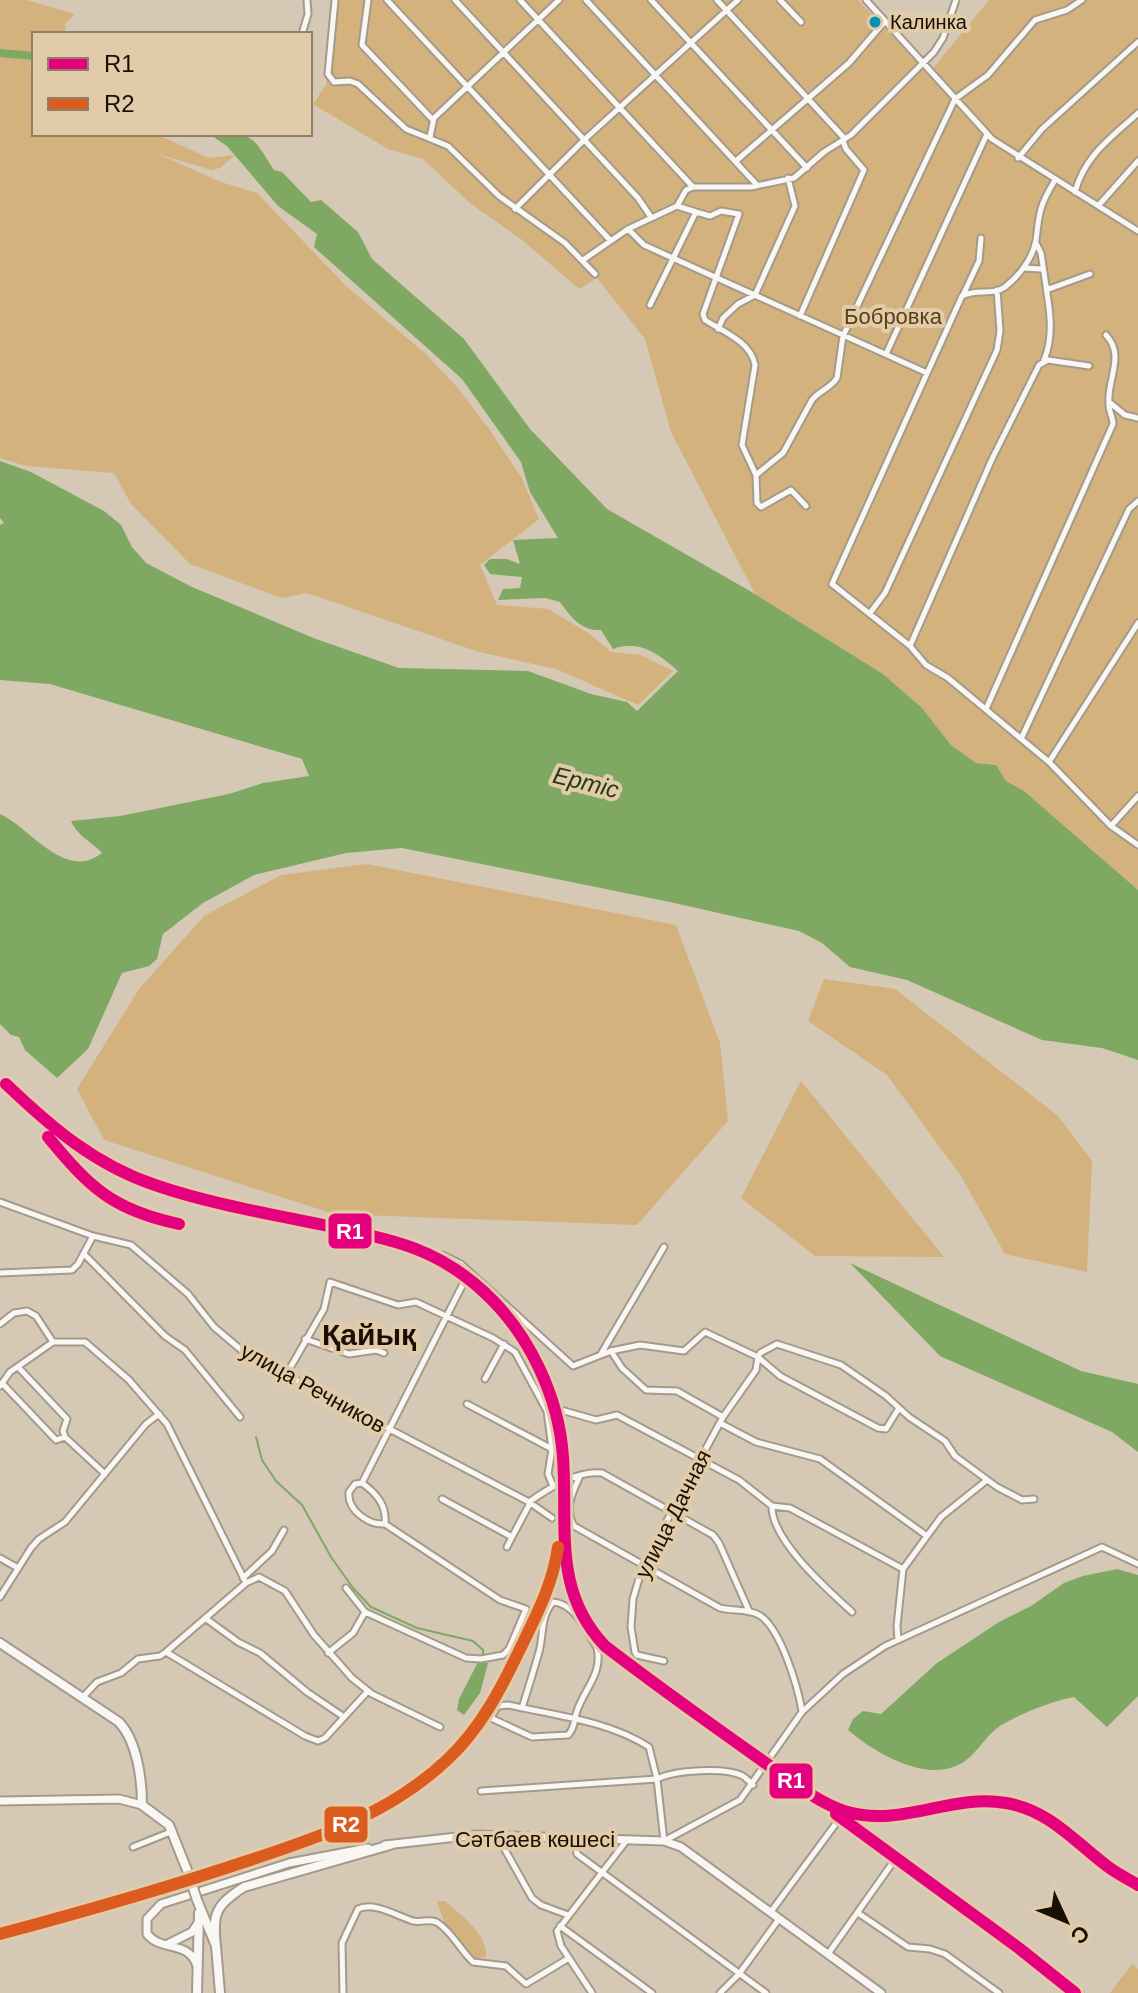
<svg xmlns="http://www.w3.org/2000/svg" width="1138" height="1993" viewBox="0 0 1138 1993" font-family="Arial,sans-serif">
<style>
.green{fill:#d3b27d}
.water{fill:#7fa862}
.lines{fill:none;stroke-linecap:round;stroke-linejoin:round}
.stream{stroke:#7fa862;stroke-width:2}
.river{stroke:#7fa862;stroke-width:8}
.minor-casing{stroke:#a49a8b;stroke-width:9}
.major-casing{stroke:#a49a8b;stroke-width:11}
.highway-casing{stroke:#a49a8b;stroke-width:12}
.minor{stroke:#f9f7f4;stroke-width:5}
.major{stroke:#f9f7f4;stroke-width:7}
.highway{stroke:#f9f7f4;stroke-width:8}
.highway-bridge-casing{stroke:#a49a8b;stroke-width:12;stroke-linecap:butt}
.highway-bridge{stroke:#f9f7f4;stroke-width:8}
.rail-1-casing{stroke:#e2cba8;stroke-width:18}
.rail-2-casing{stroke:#e2cba8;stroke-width:18}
.rail-1{stroke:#e5007d;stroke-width:12}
.rail-2{stroke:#dc5c1f;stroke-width:12}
.bus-dot{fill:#0492b0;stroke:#e2cba8;stroke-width:3}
.labels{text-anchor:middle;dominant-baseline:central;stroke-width:8;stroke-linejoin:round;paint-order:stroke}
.bus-label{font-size:20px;fill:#181004;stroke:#e2cba8;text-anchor:start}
.park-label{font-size:22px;fill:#593f12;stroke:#e2cba8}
.street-label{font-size:22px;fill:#181004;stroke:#e2cba8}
.water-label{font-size:24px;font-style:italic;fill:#1f3914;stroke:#e2cba8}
.district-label{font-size:30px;font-weight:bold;fill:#181004;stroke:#e2cba8}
.line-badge{stroke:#e2cba8;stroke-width:3}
.badge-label{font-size:22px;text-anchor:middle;font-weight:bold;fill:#fff}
</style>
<rect width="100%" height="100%" fill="#d5c8b5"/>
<path class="green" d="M0,0H27L75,14L64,25L66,26L64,34H34V63H29L34,71V134H156L209,158L235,155L220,168L212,170L158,154L221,182L257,193L346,286L426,354L457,387L489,429L521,477L539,519L480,565L497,605L548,609L590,634L611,652L641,655L673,671L638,705L556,669L479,652L307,593L282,598L190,564L131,504L114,473L26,466L0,458Z
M336,0H858L929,73L989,0H1138V890L1024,791L1006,781L996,765L976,763L951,745L922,708L883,674L755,594L671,432L645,339L597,278L579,289L521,239L471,204L423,159L388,149L313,104L326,85Z
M367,864L676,925L720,1043L728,1121L637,1225L334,1214L104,1140L77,1089L139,989L204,916L281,875Z
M824,979L895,989L1058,1116L1092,1161L1087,1272L1005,1254L961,1176L887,1075L808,1021Z
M801,1081L944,1257L815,1256L741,1198Z
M437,1901H445C461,1916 488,1933 486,1957L471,1959L447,1931Z
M1132,1964L1138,1969V1993H1110Z"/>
<path class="water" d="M209,134C254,134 250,132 274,170L282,172L311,202L321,200L358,232L372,259L464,339L530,429L607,509L755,594L883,674L922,708L951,745L976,763L996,765L1006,781L1024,791L1138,890V1060L1102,1048L1042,1040L907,980L850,967L822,943L799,931L670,902L402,848L346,853L254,875L203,903L163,934L157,959L149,966L122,973L88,1049L57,1078L25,1050L19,1037L11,1035L0,1024V814C31,828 65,882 102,853C90,840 79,838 71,821L120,816L229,794L263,783L309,776L302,759L282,753L50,684L0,680V525L4,523L0,518V461L31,472L104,511L121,525L132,547L146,563L192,587L316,639L399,668L528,671L591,694L627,702L637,711L678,671C659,654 639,639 613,649L601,630C581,631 571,617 560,602L545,598L498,600L503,589L520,588L522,577L490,574L484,565L490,559H507L520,564L513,540L558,538L530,492L521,462L462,379L314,247L317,234L278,206L227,146Z
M850,1263L1081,1371L1138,1384V1452L1112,1432L940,1356Z
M1117,1569L1138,1575V1696L1107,1727L1074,1697C1049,1702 1022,1713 1000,1726C986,1735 978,1752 965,1761C930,1786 875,1753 848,1730L853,1719L863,1711L881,1714L937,1663L999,1622L1031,1606L1064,1583L1083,1576Z
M478,1662L488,1663L480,1693L464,1715L457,1710L459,1699Z"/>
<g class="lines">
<path class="stream" d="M256,1437L262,1460L276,1481L302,1505L331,1557L353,1588L371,1607L417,1628L473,1641L483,1650V1665"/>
<path class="river" d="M0,53L34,56"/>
<defs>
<path id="minor" d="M335,0L328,74L334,82L350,81L358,84L406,129L448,146L499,196L565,243L595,274
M368,0L362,45L433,120
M387,0L610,240
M455,0L638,198L651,217
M520,0L693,187
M586,0L757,185
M651,0L807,168
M717,0L845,139
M780,0L801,22
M866,0L992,139L1138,231
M302,34L308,14L307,0
M430,137L434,118L559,0
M1018,158L1042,129L1138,42
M736,161L849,63L885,21
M1075,192C1085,155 1111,138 1138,113
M1098,206L1138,161
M515,209L584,140L738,0
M696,212L710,216L721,211L739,214L703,314L705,320C724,332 751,342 755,365L742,445L756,475L757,503L761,507L791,490L806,506
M628,229L644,245L927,373
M1036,243L1041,253L1046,286L1049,289L1090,274
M583,260L628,229L677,206L686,190L693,187H751L794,178L824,152L851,135L934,52L943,38L956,0
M1024,268L1041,269
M963,295L979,261L981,238
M650,305L696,212L677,206
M800,316L864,170L846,149L843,141
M718,329L723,318L738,304L755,295L795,206L788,178
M886,354L987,134
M1044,360C1054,337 1050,311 1046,287
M1109,402L1125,415L1138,418
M756,475L783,453L812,400C819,391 831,388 837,378L843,336L955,99L988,75L1035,20L1067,10L1082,0
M870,613L885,593L997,350L1000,331L997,290
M1138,623L1049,762L1111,826L1138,845
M910,646L992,459L1039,365L1048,360L1089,366
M986,709L1113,424C1113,418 1109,412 1109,405C1106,381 1126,356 1106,335
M1021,739L1129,509L1138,501
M1049,762L948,678L926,665L910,646L832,584L962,296C976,288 993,296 1005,287C1019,276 1033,258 1036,240C1038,227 1038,215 1043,203C1046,195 1051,187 1055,180
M1111,826L1138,796
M0,1202L93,1236L131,1245L188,1294L214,1327L246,1354L529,1502C549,1488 577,1470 602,1473L713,1535L719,1543L749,1611
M340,1232L426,1255L465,1280L362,1483
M84,1254L165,1336L185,1350L240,1417
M443,1255L461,1264L573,1366L611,1351L640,1345L684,1351L705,1332L758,1357L760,1353L777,1344L841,1365L886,1396L909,1417L945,1441L955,1456L997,1487L1022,1500L1034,1499
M0,1273L72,1270L78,1264L93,1236
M0,1324L14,1313L27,1311L36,1316L53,1342H85L129,1380L167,1424L246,1583L259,1577L285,1591L314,1635L352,1678L372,1694L440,1727
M305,1339L349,1354L376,1350L384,1353
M611,1351L622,1368L646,1390L677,1391L723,1417
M601,1354L664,1247
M759,1358L780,1376L878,1428L886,1429L899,1408
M18,1367L67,1419L63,1431L65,1437L105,1474
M286,1375L324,1309L330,1282L398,1305L416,1302L493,1338L515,1352L547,1411L552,1449L548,1474L553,1486
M485,1379L504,1344
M2,1383L56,1440L65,1437
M0,1386L10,1372L53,1342
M467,1404L552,1449
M561,1410L596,1420L617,1415L739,1480L772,1506L790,1508L903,1569
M720,1423L756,1442L820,1459L927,1536
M580,1476C572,1493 564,1509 574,1526L720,1608C732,1611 746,1609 757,1614C780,1624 798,1688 802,1711
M362,1483C376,1493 387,1505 385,1524C368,1525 347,1510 349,1492L355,1484Z
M442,1499L512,1537L529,1505V1502L552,1518
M772,1506C771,1540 828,1590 852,1612
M507,1547L512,1537
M0,1558L18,1568
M243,1578L272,1551L284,1530
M346,1588L365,1612L466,1658L481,1659L503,1655L509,1649L526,1609L500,1600L385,1524
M0,1597L31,1548L39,1539L65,1522L146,1424L159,1414
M205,1618L238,1642L260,1653L307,1692L344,1717
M898,1640L897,1626L903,1569L941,1517L987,1480
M166,1652L305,1736L318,1741L325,1738L368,1691
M328,1653L353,1633L365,1612
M664,1661L637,1655L635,1652L631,1627L633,1599L643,1565L723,1417L756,1370L758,1357
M83,1697L97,1682L121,1673L138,1659L160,1656L166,1652L246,1583
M522,1708C528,1689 534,1670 539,1652C544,1634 540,1617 553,1602C574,1603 587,1631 597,1648C603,1673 585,1688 577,1711C574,1720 575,1728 568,1735L532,1737L493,1719L492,1715L498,1706L508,1705C554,1715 609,1721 649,1747L657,1779L664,1841L740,1800L802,1712L843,1674L885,1646L1102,1547L1138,1564
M481,1791L657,1779C675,1770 725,1767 743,1776C744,1776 752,1784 753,1785
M574,1837L577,1854L766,1993
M133,1847L173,1831
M504,1848L532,1898L541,1905L568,1915
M770,1913L840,1818L896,1858L898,1855L1080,1993
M858,1913L908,1947L930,1949L945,1954L999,1993
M560,1926L652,1993
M828,1954L896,1858
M343,1993L342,1943L358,1909C373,1901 397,1916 413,1921C422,1923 431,1918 438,1923C452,1932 461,1951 473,1962L506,1966L526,1984L569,1958
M592,1993L561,1946L557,1931L627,1840
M720,1993L739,1974L779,1919"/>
<path id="major" d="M0,1801L119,1799L142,1805
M385,1845L475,1835L664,1841L681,1847L881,1993
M168,1944L192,1932L198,1923
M197,1966C189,1940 161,1952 147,1934V1919L161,1904L289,1863L368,1848"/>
<path id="highway" d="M0,1643L119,1722C137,1741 142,1779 142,1805L169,1825L189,1875
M197,1900L216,1946L220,1993
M216,1946C212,1913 216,1905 244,1887L390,1845
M197,1993L199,1913"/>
</defs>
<use href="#minor" class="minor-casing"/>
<use href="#major" class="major-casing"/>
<use href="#highway" class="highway-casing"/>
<use href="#minor" class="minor"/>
<use href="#major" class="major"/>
<use href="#highway" class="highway"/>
<defs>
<path id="highway-bridge" d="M189,1875L197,1900"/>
</defs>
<use href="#highway-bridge" class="highway-bridge-casing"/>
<use href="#highway-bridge" class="highway-bridge"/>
<defs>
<path id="rail-1" d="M6,1084C51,1127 95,1165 155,1185C213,1205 277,1215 337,1228C395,1240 439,1250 484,1292C529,1333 559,1397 563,1457C568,1527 552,1590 605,1646C658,1687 712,1725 767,1764C792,1781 815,1801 844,1811C901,1829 950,1793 1006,1803C1049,1810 1074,1841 1107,1866C1116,1873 1128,1879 1138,1885
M48,1137C90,1188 113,1210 179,1224
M836,1814L1020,1949L1075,1993"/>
<path id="rail-2" d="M0,1934C82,1912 164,1889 244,1862C318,1838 390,1814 448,1759C480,1729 501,1689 520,1649C536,1616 553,1584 558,1547"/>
</defs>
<use href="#rail-1" class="rail-1-casing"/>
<use href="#rail-2" class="rail-2-casing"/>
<use href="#rail-1" class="rail-1"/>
<use href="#rail-2" class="rail-2"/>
</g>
<circle class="bus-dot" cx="875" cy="22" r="7"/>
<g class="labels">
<g class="bus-label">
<text x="890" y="22">Калинка</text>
</g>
<g class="park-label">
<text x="893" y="316">Бобровка</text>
</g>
<g class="street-label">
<text transform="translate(313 1388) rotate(29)">улица Речников</text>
<text transform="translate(673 1514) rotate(-63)">улица Дачная</text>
<text x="535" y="1839">Сәтбаев көшесі</text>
</g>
<g class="water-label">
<text transform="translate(586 782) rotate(14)">Ертіс</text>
</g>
<g class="district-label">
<text x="369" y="1334">Қайық</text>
</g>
</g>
<g class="line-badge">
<rect x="327" y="1212" width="46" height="38" rx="8" fill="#e5007d"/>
<rect x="768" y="1762" width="46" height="38" rx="8" fill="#e5007d"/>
<rect x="323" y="1805" width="46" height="39" rx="8" fill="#dc5c1f"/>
</g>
<g class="badge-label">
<text x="350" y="1239">R1</text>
<text x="791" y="1788">R1</text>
<text x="346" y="1832">R2</text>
</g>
<rect x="32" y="32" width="280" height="104" fill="#e2cba8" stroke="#918066" stroke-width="2"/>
<rect x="48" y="58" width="40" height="12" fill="#e5007d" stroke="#918066" stroke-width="2"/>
<text x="104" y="72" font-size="24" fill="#181004">R1</text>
<rect x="48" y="98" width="40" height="12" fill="#dc5c1f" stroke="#918066" stroke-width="2"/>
<text x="104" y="112" font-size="24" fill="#181004">R2</text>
<g transform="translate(1066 1921) rotate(134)" stroke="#e2cba8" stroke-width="6" paint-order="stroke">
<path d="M0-6L14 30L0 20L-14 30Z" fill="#181004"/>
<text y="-12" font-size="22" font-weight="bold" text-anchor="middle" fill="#181004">С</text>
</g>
</svg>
